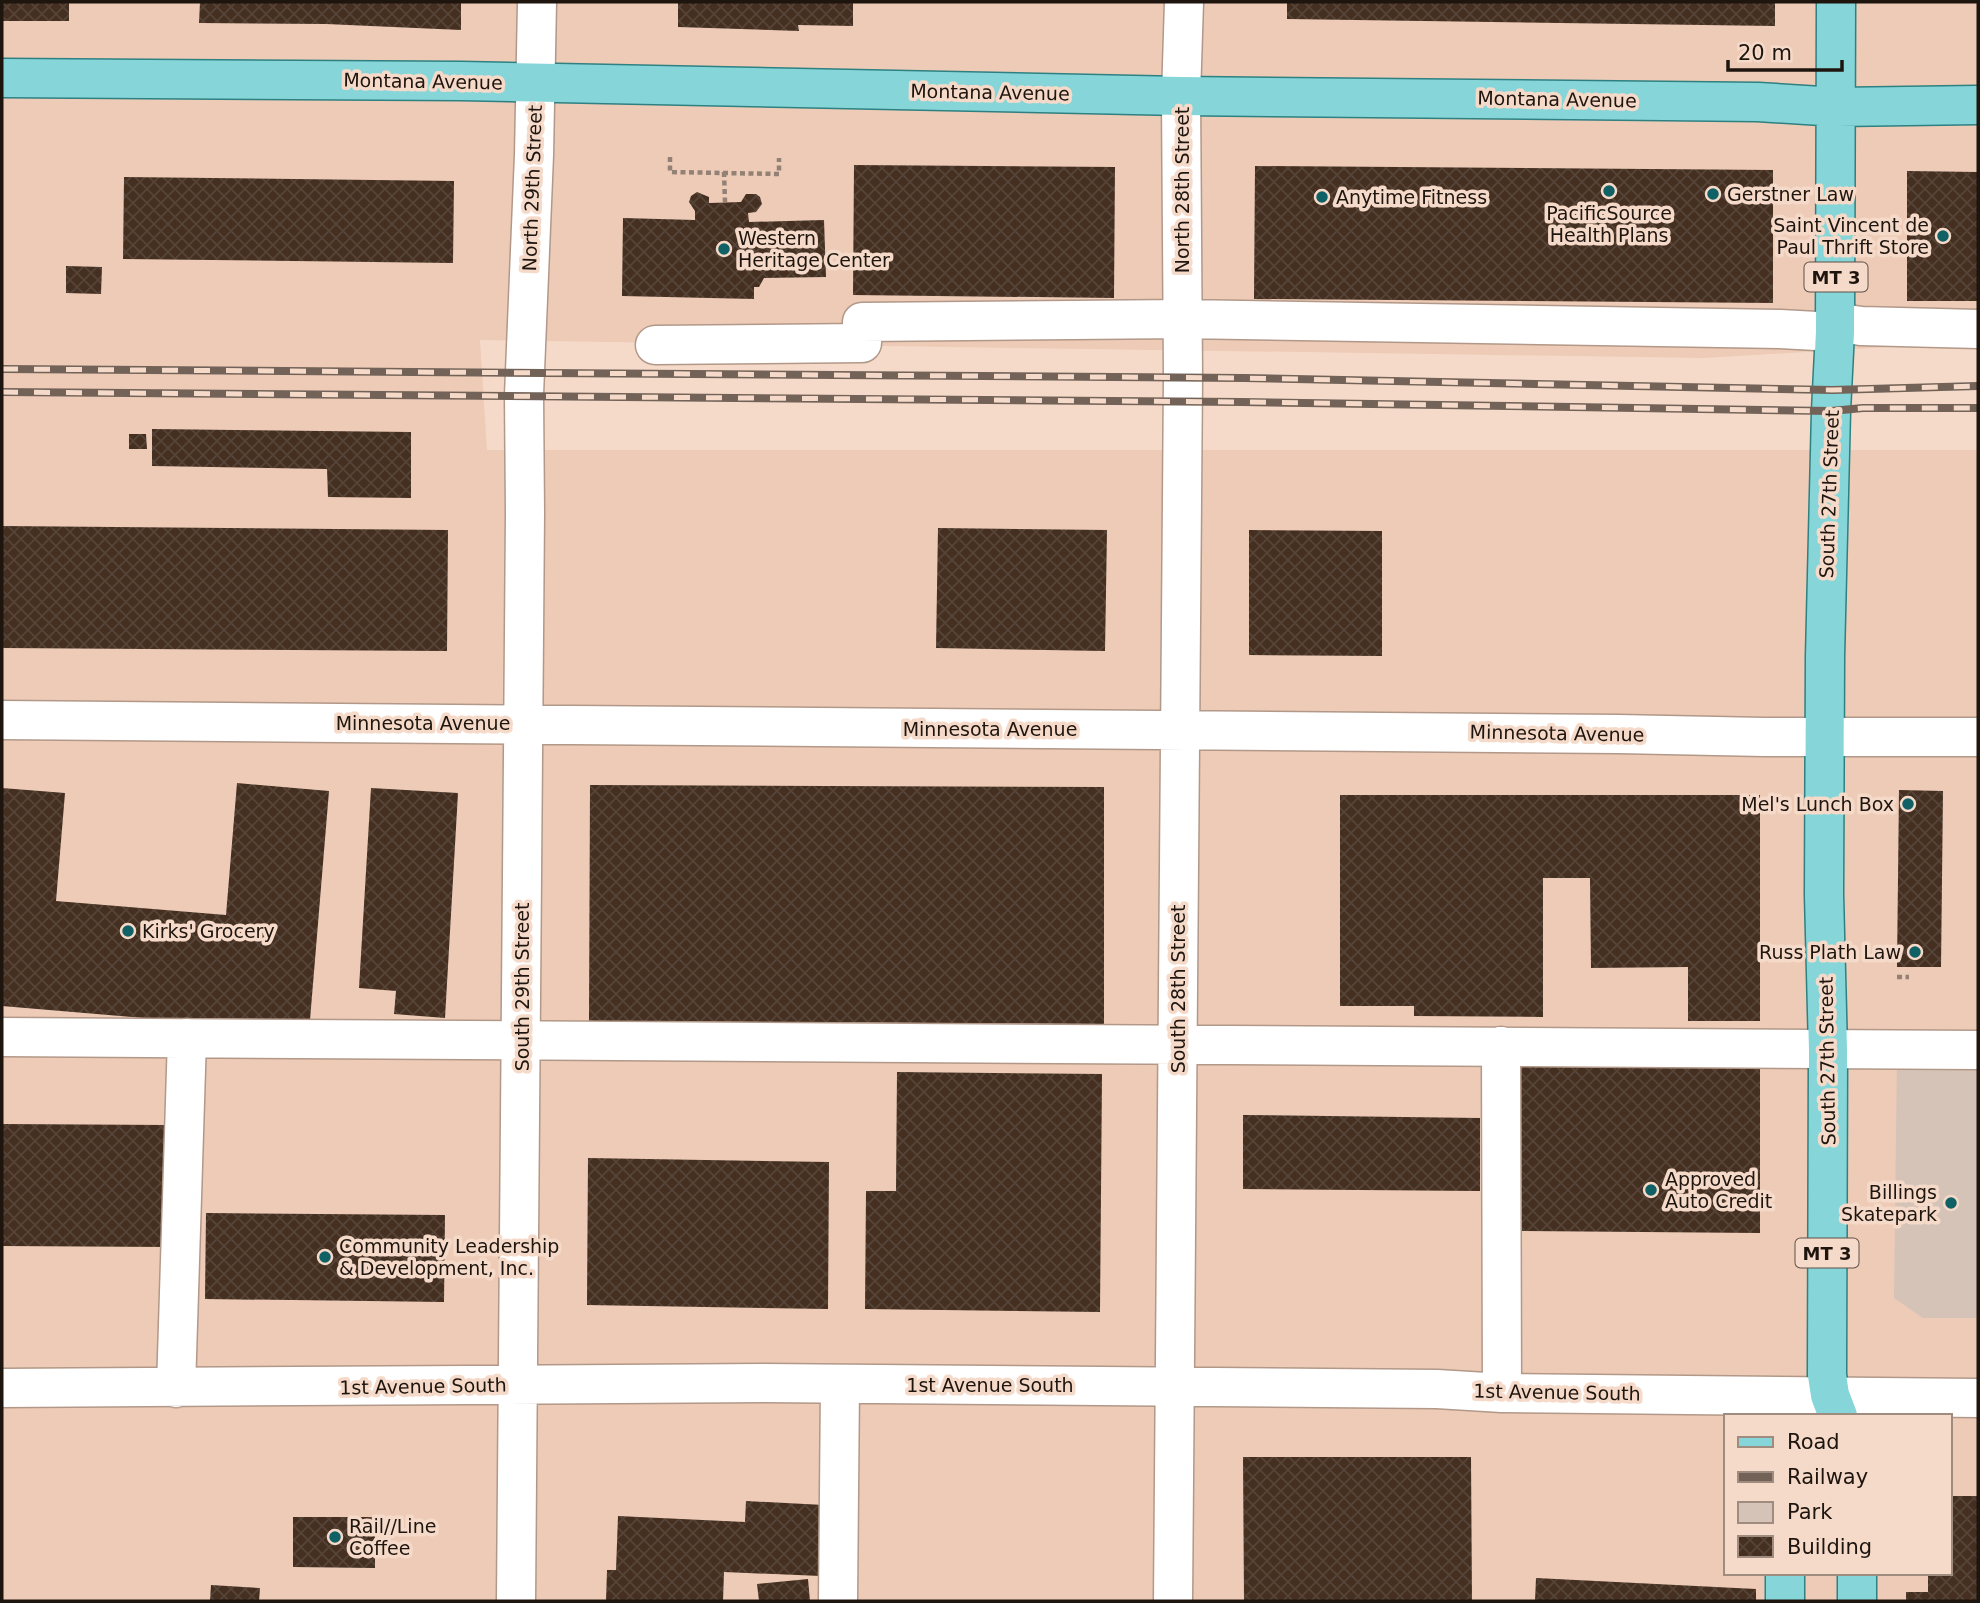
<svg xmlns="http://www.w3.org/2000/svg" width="1980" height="1603" viewBox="0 0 1980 1603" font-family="'DejaVu Sans',sans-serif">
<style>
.built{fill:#edcbb7;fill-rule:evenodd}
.green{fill:#d5c3b8}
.building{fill:url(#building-cross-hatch)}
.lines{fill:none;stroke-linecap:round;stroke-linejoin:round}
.minor-casing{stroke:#b29888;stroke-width:41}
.major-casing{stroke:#2e8081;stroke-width:41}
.path{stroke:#948175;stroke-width:4.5;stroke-dasharray:5 3.5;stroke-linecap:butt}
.minor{stroke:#fff;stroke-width:38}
.major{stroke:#86d5d9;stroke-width:38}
.rail-casing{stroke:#726257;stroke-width:8}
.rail{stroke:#f6dac9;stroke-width:5;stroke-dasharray:16;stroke-linecap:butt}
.poi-dot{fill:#106165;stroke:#f6dac9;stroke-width:2.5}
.labels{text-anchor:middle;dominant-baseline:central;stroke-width:7;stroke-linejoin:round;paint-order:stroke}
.shield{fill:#f6dac9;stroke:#5f5047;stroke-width:2}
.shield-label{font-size:18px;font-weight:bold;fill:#1e150f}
.street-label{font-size:19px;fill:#1e150f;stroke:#f6dac9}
.poi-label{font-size:19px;fill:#1e150f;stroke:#f6dac9;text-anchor:start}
</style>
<defs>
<pattern id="building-cross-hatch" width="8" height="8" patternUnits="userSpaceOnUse" patternTransform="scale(1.75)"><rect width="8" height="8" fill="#442f21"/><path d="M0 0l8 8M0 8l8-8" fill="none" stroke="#564438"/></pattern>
</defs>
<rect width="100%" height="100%" fill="#f6dac9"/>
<path class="built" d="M2,2H1978V346L1924,345L1704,358L480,340L487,450H1978V1601H2ZM1726,1416H1950V1573H1726Z"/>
<path class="green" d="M1897,1057L1978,1058V1318H1923L1894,1298Z"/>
<path class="building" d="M2,2H69V21H2Z
M200,2H461V30L326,24L199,23Z
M678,2H853V26L798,25L799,31L678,27Z
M1287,2H1775V26L1287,19Z
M854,165L1115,167L1114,298L853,295Z
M1255,166L1773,170V303L1254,299Z
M1907,171L1978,172V301H1907Z
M124,177L454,181L453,263L123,259Z
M697,192L709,197V203L741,202L746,194H756L760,197L762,204L756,212L748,213L749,222L824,220L826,277L764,278L759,287H754V299L622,296L623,218L695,220V211L689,202L691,196Z
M66,266L102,267L101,294L66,293Z
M152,429L411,432V498L328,497L327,469L152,466Z
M129,434H146L147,449H129Z
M2,526L448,530L447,651L2,648Z
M938,528L1107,530L1105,651L936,648Z
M1249,530L1382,531V656L1249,655Z
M237,783L329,791L309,1032L2,1006V788L65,793L56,901L226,915Z
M590,785L1104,787V1024L589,1021Z
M371,788L458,793L445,1018L394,1014L396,991L359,988Z
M1899,790L1943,791L1941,967H1897Z
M1340,795H1760V1021H1688V967L1591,968L1590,878H1543V1017L1414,1016V1006H1340Z
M1520,1053L1760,1056V1233L1518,1231Z
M897,1072L1102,1074L1100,1312L865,1309L866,1191H896Z
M1243,1115L1480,1118V1191L1243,1189Z
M2,1124L168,1125V1247L2,1246Z
M588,1158L829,1162L828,1309L587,1305Z
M206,1213L445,1215L444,1302L205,1299Z
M1243,1457H1471L1472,1601H1244Z
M1950,1496H1978V1601H1906V1592H1928V1573H1950Z
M746,1501L824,1505L821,1576L724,1572L723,1601H606L607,1570H616L618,1516L745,1522Z
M293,1517H375V1568L293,1567Z
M1536,1578L1756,1589V1601H1535Z
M808,1579L810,1601H759L757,1584Z
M211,1585L260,1588L259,1601H210Z"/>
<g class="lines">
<defs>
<path id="minor" d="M1835,322L1861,326L1978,329
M655,345L862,343V322L1183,319L1780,329L1835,332
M2,720L1618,734L1764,737H1978
M2,1037L1978,1050
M1501,1046L1502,1393
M2,1388L765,1383L1437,1389L1502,1393L1978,1398
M176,1388L187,1038
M516,1601L525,513L524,395L534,155L537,2
M838,1601L840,1385
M1173,1601L1183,377L1181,96L1184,2"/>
<path id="major" d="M1836,2L1835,332L1831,411L1825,657L1824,895L1828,1050L1827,1375L1830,1395L1838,1416
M2,78L461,81L1181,96L1758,102L1837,107L1978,105
M1785,1573V1601
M1857,1573V1601"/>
</defs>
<use href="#minor" class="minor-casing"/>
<use href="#major" class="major-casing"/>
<path class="path" d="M670,157V172L779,174V158
M724,172L725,202
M1897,977H1909"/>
<use href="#minor" class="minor"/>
<use href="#major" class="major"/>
<defs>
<path id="rail" d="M2,369L1243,378L1832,390L1978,386
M2,392L1242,402L1831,411L1863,408H1978"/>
</defs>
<use href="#rail" class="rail-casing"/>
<use href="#rail" class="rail"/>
</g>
<g class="poi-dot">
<circle cx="1609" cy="191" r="7"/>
<circle cx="1713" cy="194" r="7"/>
<circle cx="1322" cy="197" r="7"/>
<circle cx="1943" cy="236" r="7"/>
<circle cx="724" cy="249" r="7"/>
<circle cx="1908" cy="804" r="7"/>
<circle cx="128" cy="931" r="7"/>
<circle cx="1915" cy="952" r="7"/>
<circle cx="1651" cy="1190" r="7"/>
<circle cx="1951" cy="1203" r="7"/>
<circle cx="325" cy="1257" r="7"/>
<circle cx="335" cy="1537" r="7"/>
</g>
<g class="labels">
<g class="shield">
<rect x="1804.5" y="262.5" width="63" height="29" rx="5"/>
<rect x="1795.5" y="1238.5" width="63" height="29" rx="5"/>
</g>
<g class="shield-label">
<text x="1836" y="277">MT 3</text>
<text x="1827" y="1253">MT 3</text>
</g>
<g class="street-label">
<text transform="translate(423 81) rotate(1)">Montana Avenue</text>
<text transform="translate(990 92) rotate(1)">Montana Avenue</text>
<text transform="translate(1557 99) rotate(1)">Montana Avenue</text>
<text transform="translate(532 188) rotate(-88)">North 29th Street</text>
<text transform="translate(1182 190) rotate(-90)">North 28th Street</text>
<text transform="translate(1829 494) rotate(-88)">South 27th Street</text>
<text x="423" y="723">Minnesota Avenue</text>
<text x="990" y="729">Minnesota Avenue</text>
<text transform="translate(1557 733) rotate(1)">Minnesota Avenue</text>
<text transform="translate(522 987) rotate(-90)">South 29th Street</text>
<text transform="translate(1178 989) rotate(-90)">South 28th Street</text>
<text transform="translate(1827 1061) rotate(-91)">South 27th Street</text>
<text x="990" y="1385">1st Avenue South</text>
<text transform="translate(423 1386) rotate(-1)">1st Avenue South</text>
<text transform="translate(1557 1392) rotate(1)">1st Avenue South</text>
</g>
<g class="poi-label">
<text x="1727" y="194">Gerstner Law</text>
<text x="1336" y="197">Anytime Fitness</text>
<text x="1609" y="213" text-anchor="middle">PacificSource<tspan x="1609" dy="22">Health Plans</tspan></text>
<text x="1929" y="225" text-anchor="end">Saint Vincent de<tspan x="1929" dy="22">Paul Thrift Store</tspan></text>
<text x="738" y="238">Western<tspan x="738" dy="22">Heritage Center</tspan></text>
<text x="1894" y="804" text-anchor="end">Mel's Lunch Box</text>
<text x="142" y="931">Kirks' Grocery</text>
<text x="1901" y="952" text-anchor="end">Russ Plath Law</text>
<text x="1665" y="1179">Approved<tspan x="1665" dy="22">Auto Credit</tspan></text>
<text x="1937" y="1192" text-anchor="end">Billings<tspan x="1937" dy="22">Skatepark</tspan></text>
<text x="339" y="1246">Community Leadership<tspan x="339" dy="22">&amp; Development, Inc.</tspan></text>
<text x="349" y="1526">Rail//Line<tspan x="349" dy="22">Coffee</tspan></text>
</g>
</g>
<rect width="1980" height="1603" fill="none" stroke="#1e150f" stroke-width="7"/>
<rect x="1724" y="1414" width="228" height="161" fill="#f6dac9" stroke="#a08b7f" stroke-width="2"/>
<rect x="1738" y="1437" width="35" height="10" fill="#86d5d9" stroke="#a08b7f" stroke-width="2"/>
<text x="1787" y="1449" font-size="21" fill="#1e150f">Road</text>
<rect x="1738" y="1472" width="35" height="10" fill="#726257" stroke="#a08b7f" stroke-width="2"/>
<text x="1787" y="1484" font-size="21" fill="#1e150f">Railway</text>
<rect x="1738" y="1502" width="35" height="21" fill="#d5c3b8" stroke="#a08b7f" stroke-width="2"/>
<text x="1787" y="1519" font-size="21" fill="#1e150f">Park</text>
<rect x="1738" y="1536" width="35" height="21" fill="url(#building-cross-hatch)" stroke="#a08b7f" stroke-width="2"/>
<text x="1787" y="1554" font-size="21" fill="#1e150f">Building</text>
<path d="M1728 60v10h114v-10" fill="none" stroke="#1e150f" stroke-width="3.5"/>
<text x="1738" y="60" font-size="21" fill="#1e150f" stroke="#f6dac9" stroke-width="5" paint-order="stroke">20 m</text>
</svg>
